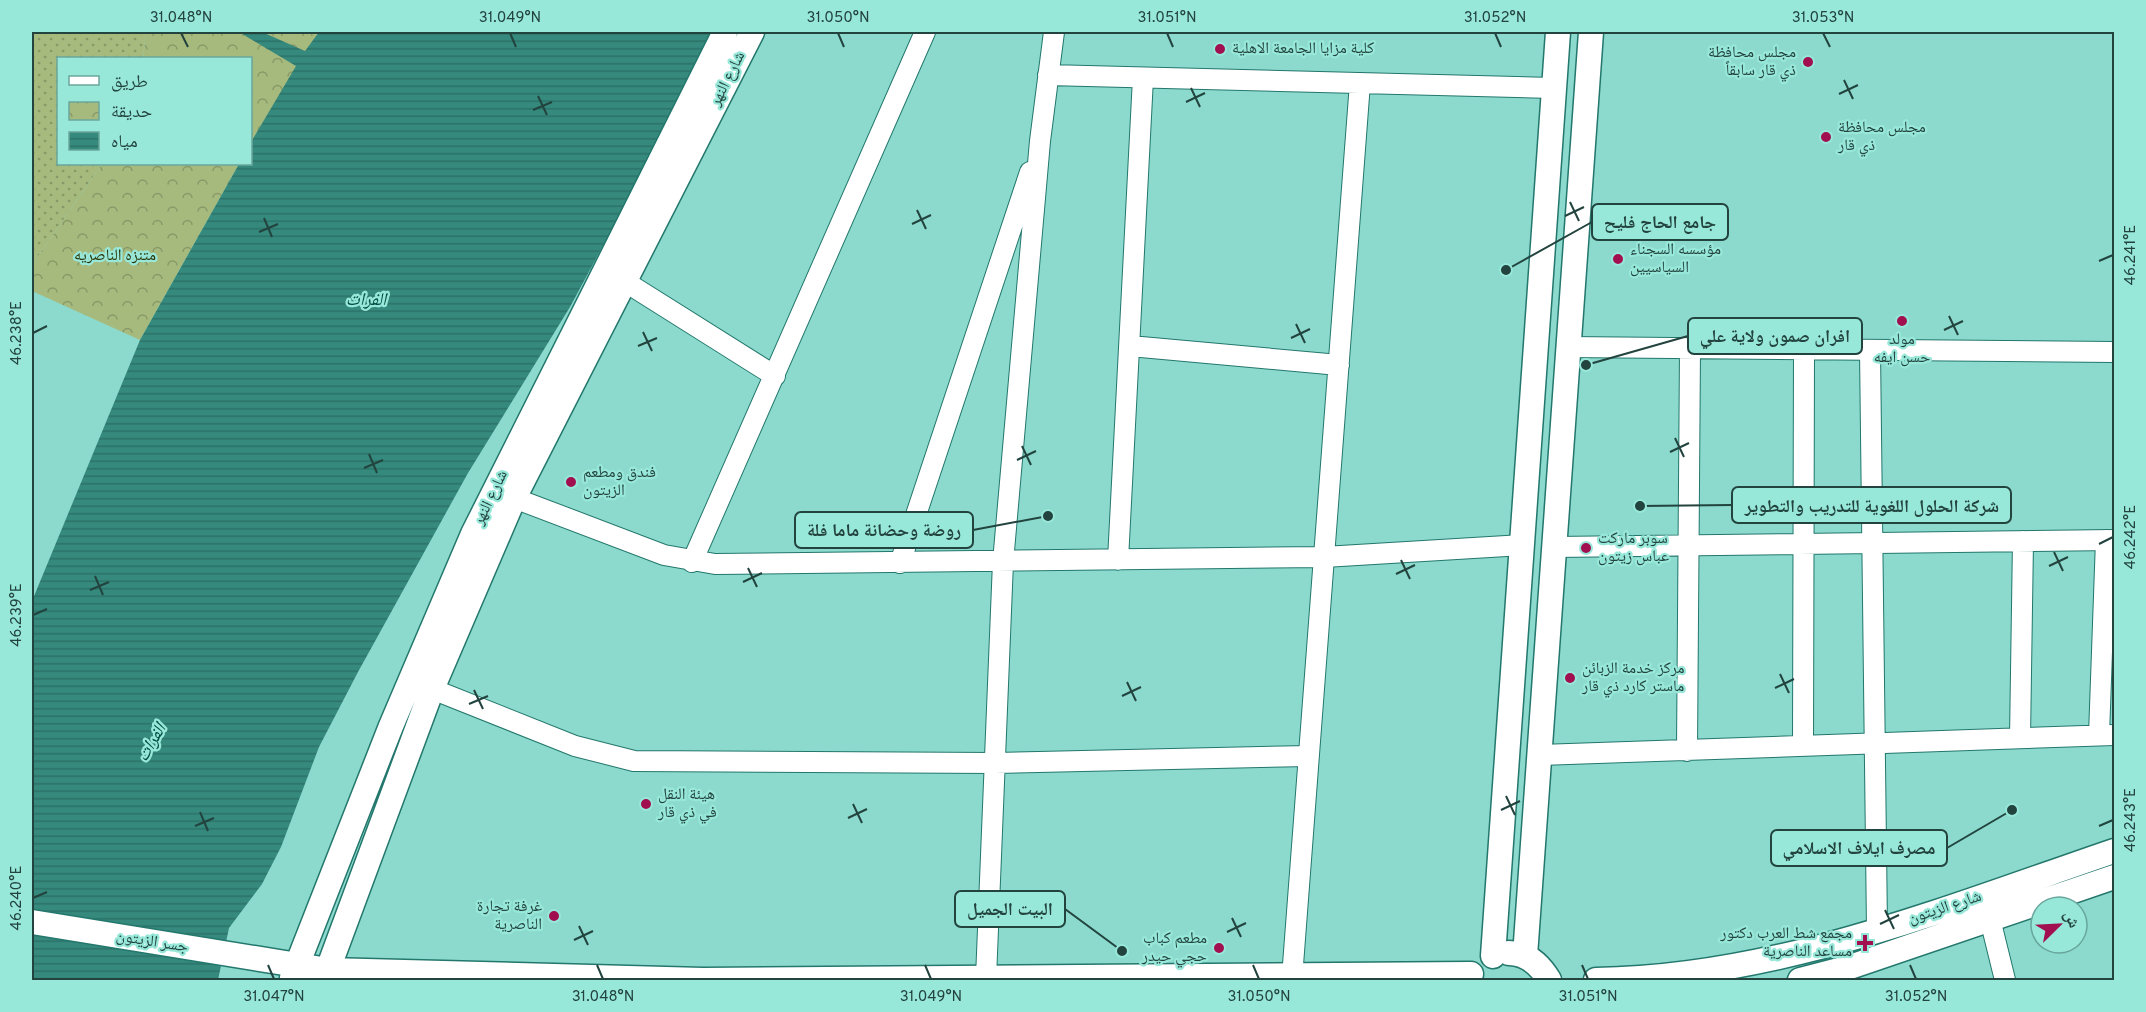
<svg xmlns="http://www.w3.org/2000/svg" width="2146" height="1012" viewBox="0 0 2146 1012" font-family="Overpass,'Noto Naskh Arabic',sans-serif">
<style>
.grass{fill:url(#grass-dots)}
.park{fill:url(#park-crowns)}
.water{fill:url(#water-rules)}
.lines{fill:none;stroke-linecap:round;stroke-linejoin:round}
.minor-casing{stroke:#23776c;stroke-width:22}
.major-casing{stroke:#23776c;stroke-width:27}
.minor{stroke:#fff;stroke-width:20}
.major{stroke:#fff;stroke-width:24}
.ticks{fill:none;stroke:#22433e;stroke-width:2}
.poi-dot{fill:#a20f51;stroke:#98e8da;stroke-width:2}
.labels{text-anchor:middle;dominant-baseline:central;stroke-width:4.5;stroke-linejoin:round;paint-order:stroke}
.poi-label{font-size:16px;fill:#22433e;stroke:#98e8da;text-anchor:start}
.street-label{font-size:16px;fill:#22433e;stroke:#98e8da}
.park-label{font-size:16px;fill:#2b3609;stroke:#98e8da}
.water-label{font-size:18px;font-style:italic;fill:#024e45;stroke:#98e8da}
.leader{fill:none;stroke:#22433e;stroke-width:2}
.callout-dot{fill:#22433e;stroke:#98e8da;stroke-width:2}
.callout{fill:#98e8da;stroke:#22433e;stroke-width:2}
.callout-label{font-size:18px;text-anchor:middle;font-weight:bold;fill:#22433e}
.neatline{fill:none;stroke:#22433e;stroke-width:2}
.ticks-label{font-size:15px;text-anchor:middle;fill:#22433e}
</style>
<defs>
<pattern id="grass-dots" width="8" height="8" patternUnits="userSpaceOnUse" patternTransform="scale(1.5)"><rect width="8" height="8" fill="#a7ba7d"/><path d="M2 2h.1M6 6h.1" fill="none" stroke="#889968" stroke-width="1.8" stroke-linecap="round"/></pattern>
<pattern id="park-crowns" width="20" height="18" patternUnits="userSpaceOnUse" patternTransform="scale(1.5)"><rect width="20" height="18" fill="#a7ba7d"/><path d="M2 6a3 3 0 1 1 6 0M12 15a3 3 0 1 1 6 0" fill="none" stroke="#889968"/></pattern>
<pattern id="water-rules" width="6" height="5" patternUnits="userSpaceOnUse" patternTransform="scale(1.5)"><rect width="6" height="5" fill="#35897d"/><path d="M0 2.5h6" fill="none" stroke="#2c7268"/></pattern>
</defs>
<rect width="100%" height="100%" fill="#8bdacd"/>
<path class="grass" d="M32,32H146L143,58H58V164H102L32,265Z"/>
<path class="park" d="M146,32H319L251,142L250,58H143Z
M102,164H239L140,340L32,291V265Z"/>
<path class="water" d="M239,32H262L305,51L319,32H718L570,307L468,473L358,672L319,747L281,847L262,884L229,928L218,980H32V601L140,340L239,164H250L251,142L296,66Z"/>
<g class="lines">
<defs>
<path id="minor" d="M1048,75L1553,88
M624,281L775,376
M1130,346L1339,365
M1567,347L2114,352
M1870,351L1877,929
M514,498L664,555L715,564L1324,557L1523,545
M1555,547L2114,540
M1118,560L1143,78
M692,562L925,32
M900,563L1030,172
M432,689L575,746L634,761L995,763L1309,756
M2099,735L2106,540
M2020,738L2023,541
M1803,746L1804,350
M1687,751L1690,350
M1540,755L2114,735
M1990,919L2005,980
M986,978L1003,562L1040,141L1054,32
M1292,978L1360,83"/>
<path id="major" d="M32,922L328,970L703,980L1471,974
M1509,953C1528,953 1540,965 1549,980
M1493,956L1558,32
M1525,956L1591,32
M292,978L391,726L473,534L725,32
M324,980L432,689L514,498L752,32
M1596,980C1775,978 1947,908 2114,851
M1800,980L1850,967L2114,877"/>
</defs>
<use href="#minor" class="minor-casing"/>
<use href="#major" class="major-casing"/>
<use href="#minor" class="minor"/>
<use href="#major" class="major"/>
</g>
<path class="ticks" d="M181,33L188,47M510,33L516,47M838,33L844,47M1167,33L1173,47M1495,33L1501,47M1823,33L1830,47M1844,80L1853,99M1191,88L1200,107M1839,94L1858,85M538,96L547,115M1186,102L1205,93M533,110L552,102M1570,202L1579,221M917,210L926,229M1565,216L1584,207M264,218L272,237M912,224L931,215M259,232L278,224M2099,261L2113,255M1949,316L1958,335M1296,324L1305,343M1944,330L1963,321M643,332L652,351M33,333L47,326M1291,338L1310,329M638,346L657,338M1675,438L1684,457M1022,446L1031,465M1670,452L1689,443M369,454L377,473M1017,460L1036,451M364,468L383,460M2099,544L2113,537M2054,552L2063,571M1401,560L1410,579M2049,566L2068,557M748,568L757,587M1396,574L1415,565M95,576L103,595M743,582L762,573M90,590L109,582M33,615L47,609M1780,674L1789,693M1127,682L1136,701M1775,688L1794,679M474,690L483,709M1122,696L1141,687M469,704L488,696M1506,796L1515,815M853,804L862,823M1501,810L1520,801M200,812L208,831M848,818L867,809M195,826L214,818M2099,826L2113,820M33,898L47,892M1885,910L1894,929M1232,918L1241,937M1880,924L1899,915M579,926L588,945M1227,932L1246,923M574,940L593,931M268,965L274,979M597,965L603,979M925,965L931,979M1253,965L1259,979M1582,965L1588,979M1910,965L1916,979"/>
<g class="poi-dot">
<circle cx="1220" cy="49" r="6"/>
<circle cx="1808" cy="62" r="6"/>
<circle cx="1826" cy="137" r="6"/>
<circle cx="1618" cy="259" r="6"/>
<circle cx="1902" cy="321" r="6"/>
<circle cx="571" cy="482" r="6"/>
<circle cx="1586" cy="548" r="6"/>
<circle cx="1570" cy="678" r="6"/>
<circle cx="646" cy="804" r="6"/>
<circle cx="554" cy="916" r="6"/>
<path d="M1862 934h6v6h6v6h-6v6h-6v-6h-6v-6h6z"/>
<circle cx="1219" cy="948" r="6"/>
</g>
<g class="labels">
<g class="poi-label">
<text x="1232" y="49">كلية مزايا الجامعة الاهلية</text>
<text x="1796" y="53" text-anchor="end">مجلس محافظة<tspan x="1796" dy="18">ذي قار سابقاً</tspan></text>
<text x="1838" y="128">مجلس محافظة<tspan x="1838" dy="18">ذي قار</tspan></text>
<text x="1630" y="250">مؤسسه السجناء<tspan x="1630" dy="18">السياسيين</tspan></text>
<text x="1902" y="340" text-anchor="middle">مولد<tspan x="1902" dy="18">حسن ايفه</tspan></text>
<text x="583" y="473">فندق ومطعم<tspan x="583" dy="18">الزيتون</tspan></text>
<text x="1598" y="539">سوبر ماركت<tspan x="1598" dy="18">عباس زيتون</tspan></text>
<text x="1582" y="669">مركز خدمة الزبائن<tspan x="1582" dy="18">ماستر كارد ذي قار</tspan></text>
<text x="658" y="795">هيئة النقل<tspan x="658" dy="18">في ذي قار</tspan></text>
<text x="542" y="907" text-anchor="end">غرفة تجارة<tspan x="542" dy="18">الناصرية</tspan></text>
<text x="1852" y="934" text-anchor="end">مجمع شط العرب دكتور<tspan x="1852" dy="18">مساعد الناصرية</tspan></text>
<text x="1207" y="939" text-anchor="end">مطعم كباب<tspan x="1207" dy="18">حجي حيدر</tspan></text>
</g>
<g class="street-label">
<text transform="translate(728 79) rotate(-63)">شارع النهر</text>
<text transform="translate(491 498) rotate(-64)">شارع النهر</text>
<text transform="translate(1945 908) rotate(-18)">شارع الزيتون</text>
<text transform="translate(152 942) rotate(9)">جسر الزيتون</text>
</g>
<g class="park-label">
<text x="115" y="256">متنزه الناصريه</text>
</g>
<g class="water-label">
<text x="366" y="300">الفرات</text>
<text transform="translate(152 743) rotate(-60)">الفرات</text>
</g>
</g>
<path class="leader" d="M1506 270L1592 222M1586 365L1688 336M1640 506L1732 505M1048 516L973 530M2012 810L1947 848M1122 951L1065 909"/>
<g class="callout-dot">
<circle cx="1506" cy="270" r="6"/>
<circle cx="1586" cy="365" r="6"/>
<circle cx="1640" cy="506" r="6"/>
<circle cx="1048" cy="516" r="6"/>
<circle cx="2012" cy="810" r="6"/>
<circle cx="1122" cy="951" r="6"/>
</g>
<g class="callout">
<rect x="1592" y="204" width="136" height="36" rx="6"/>
<rect x="1688" y="318" width="174" height="36" rx="6"/>
<rect x="1732" y="487" width="279" height="36" rx="6"/>
<rect x="795" y="512" width="178" height="36" rx="6"/>
<rect x="1771" y="830" width="176" height="36" rx="6"/>
<rect x="955" y="891" width="110" height="36" rx="6"/>
</g>
<g class="callout-label">
<text x="1660" y="228">جامع الحاج فليح</text>
<text x="1775" y="342">افران صمون ولاية علي</text>
<text x="1872" y="512">شركة الحلول اللغوية للتدريب والتطوير</text>
<text x="884" y="536">روضة وحضانة ماما فلة</text>
<text x="1859" y="854">مصرف ايلاف الاسلامي</text>
<text x="1010" y="915">البيت الجميل</text>
</g>
<rect width="2146" height="1012" fill="none" stroke="#98e8da" stroke-width="66"/>
<rect x="57" y="57" width="195" height="108" fill="#98e8da" stroke="#69a69c" stroke-width="1.5"/>
<rect x="69" y="76" width="30" height="9" fill="#ffffff" stroke="#69a69c" stroke-width="1.5"/>
<text x="111" y="87" font-size="18" fill="#22433e">طريق</text>
<rect x="69" y="102" width="30" height="18" fill="url(#park-crowns)" stroke="#69a69c" stroke-width="1.5"/>
<text x="111" y="117" font-size="18" fill="#22433e">حديقة</text>
<rect x="69" y="132" width="30" height="18" fill="url(#water-rules)" stroke="#69a69c" stroke-width="1.5"/>
<text x="111" y="147" font-size="18" fill="#22433e">مياه</text>
<g transform="translate(2059 925) rotate(66)"><circle r="28" fill="#98e8da" stroke="#69a69c" stroke-width="1.5"/>
<path d="M0-4.5L10 22L0 15L-10 22Z" fill="#a20f51"/>
<text y="-9" font-size="16" font-weight="bold" text-anchor="middle" fill="#22433e">ش</text>
</g>
<rect x="33" y="33" width="2080" height="946" class="neatline"/>
<g class="ticks-label">
<text x="181" y="22">31.048°N</text>
<text x="510" y="22">31.049°N</text>
<text x="838" y="22">31.050°N</text>
<text x="1167" y="22">31.051°N</text>
<text x="1495" y="22">31.052°N</text>
<text x="1823" y="22">31.053°N</text>
<text transform="translate(2130 255) rotate(-90)" y="5">46.241°E</text>
<text transform="translate(16 333) rotate(-90)" y="5">46.238°E</text>
<text transform="translate(2130 537) rotate(-90)" y="5">46.242°E</text>
<text transform="translate(16 615) rotate(-90)" y="5">46.239°E</text>
<text transform="translate(2130 820) rotate(-90)" y="5">46.243°E</text>
<text transform="translate(16 898) rotate(-90)" y="5">46.240°E</text>
<text x="274" y="1001">31.047°N</text>
<text x="603" y="1001">31.048°N</text>
<text x="931" y="1001">31.049°N</text>
<text x="1259" y="1001">31.050°N</text>
<text x="1588" y="1001">31.051°N</text>
<text x="1916" y="1001">31.052°N</text>
</g>
</svg>
